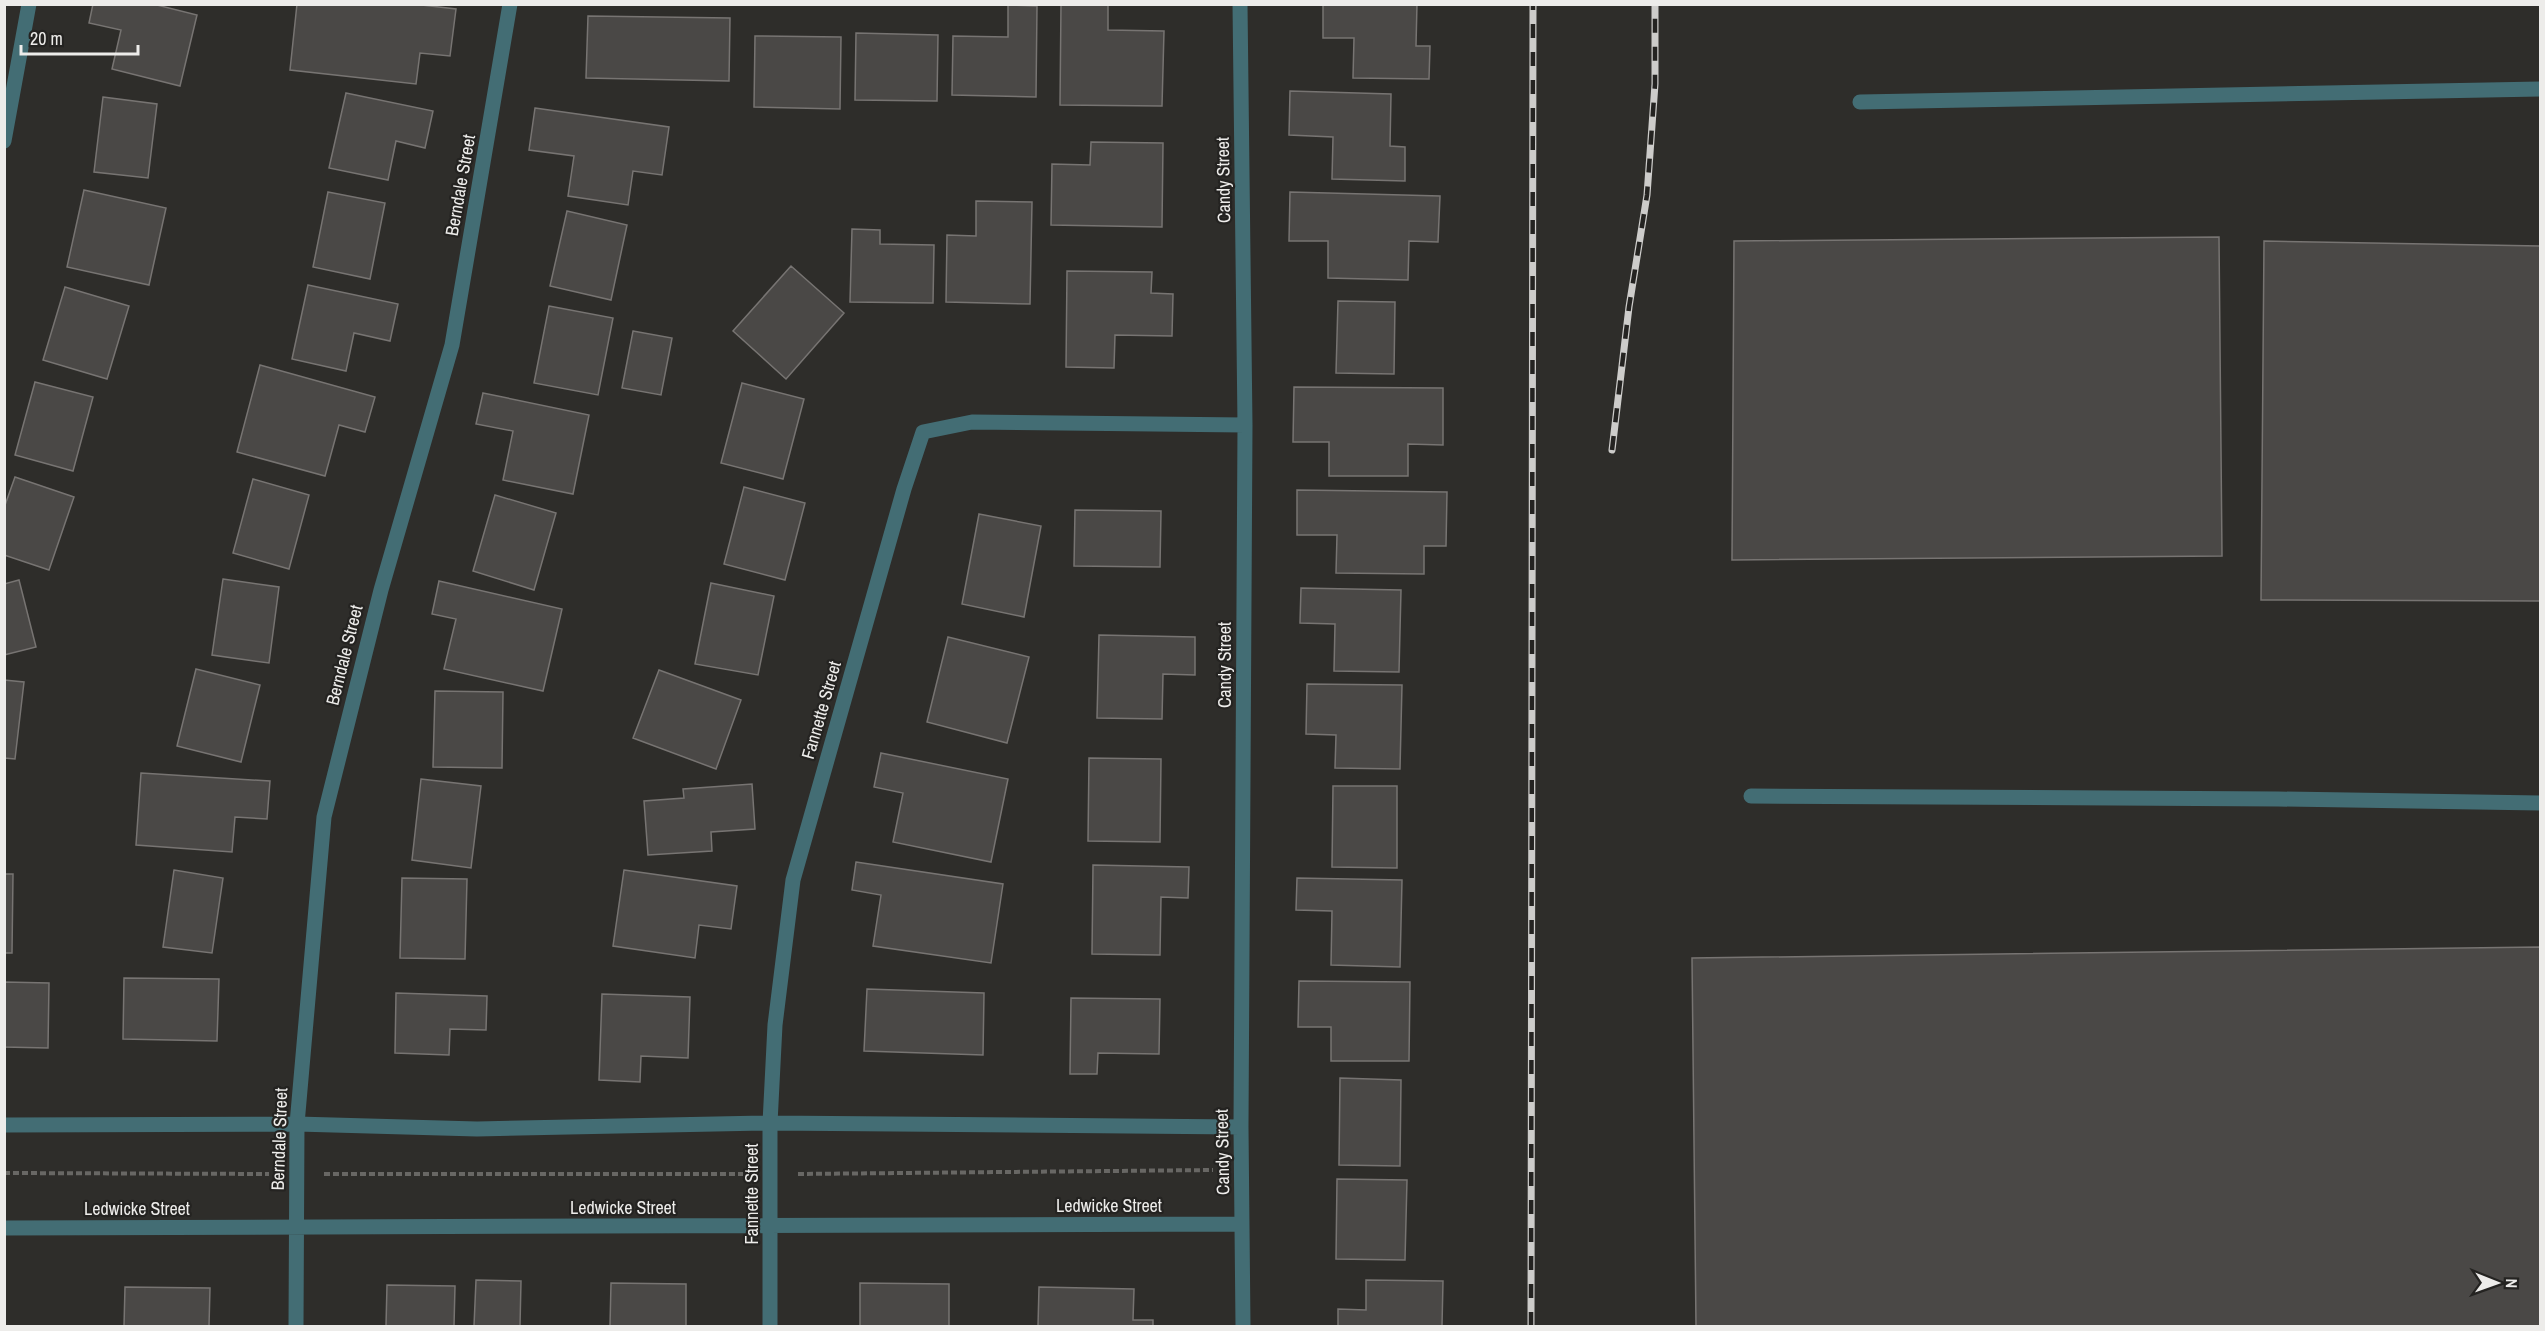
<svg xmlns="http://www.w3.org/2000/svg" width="2545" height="1331" viewBox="0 0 2545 1331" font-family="'Archivo Narrow',sans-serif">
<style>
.building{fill:#4a4846;stroke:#777472;stroke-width:1.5}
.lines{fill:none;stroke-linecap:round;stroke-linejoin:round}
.path{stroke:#686764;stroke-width:4;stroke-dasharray:6 3;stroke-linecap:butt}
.service{stroke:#436d74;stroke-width:15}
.minor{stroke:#436d74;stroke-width:15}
.rail-casing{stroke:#cdccca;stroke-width:7}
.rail{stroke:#242321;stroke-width:4.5;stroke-dasharray:14;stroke-linecap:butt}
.labels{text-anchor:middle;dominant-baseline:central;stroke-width:4.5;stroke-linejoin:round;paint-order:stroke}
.street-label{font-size:18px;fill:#edecea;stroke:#242321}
</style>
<rect width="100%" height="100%" fill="#2e2d2a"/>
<path class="building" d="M93,4H153L197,15L180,86L112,69L121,30L89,23Z
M297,4H413L456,9L450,56L420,53L416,84L290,70Z
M1061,4H1108V30L1164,31L1162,106L1060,105Z
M1323,4H1417L1416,46H1430L1429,79L1353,78L1354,38H1323Z
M1008,5L1037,6L1036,97L952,95L953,36L1008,37Z
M588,16L730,18L729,81L586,78Z
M856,33L938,35L937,101L855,100Z
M755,36L841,37L840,109L754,107Z
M1290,91L1391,94L1390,146L1405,147V181L1332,179L1333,137L1289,135Z
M346,93L433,111L425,148L396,141L388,180L329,168Z
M103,97L157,104L148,178L94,172Z
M535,108L669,127L662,175L633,171L628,205L568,196L574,156L529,150Z
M1091,142L1163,143L1162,227L1051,225L1052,164L1090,165Z
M84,190L166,208L149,285L67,267Z
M328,192L385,203L370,279L313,267Z
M1290,192L1440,196L1438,242L1409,241L1408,280L1328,278V241H1289Z
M976,201L1032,202L1030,304L946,302L947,235L976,236Z
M567,211L627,225L611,300L550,286Z
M852,229L880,230V244L934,245L933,303L850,302Z
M2219,237L2222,556L1732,560L1734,241Z
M2264,241L2540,246V601L2261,600Z
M791,266L844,313L786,379L733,331Z
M1067,271L1152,272L1151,293L1173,294L1172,336L1115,335L1114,368L1066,367Z
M308,285L398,304L390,341L354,333L346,371L292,359Z
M65,287L129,306L107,379L43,360Z
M1338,301L1395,302L1394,374L1336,373Z
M549,306L613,318L598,395L534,383Z
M633,331L672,338L661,395L622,388Z
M260,365L375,397L365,432L339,425L325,476L237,452Z
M35,382L93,397L73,471L15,455Z
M742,383L804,399L783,479L721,463Z
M1294,387L1443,388V445L1408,444V476H1329V442H1293Z
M483,393L589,415L573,494L503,480L513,431L476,424Z
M15,477L74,497L49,570L4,555V508Z
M253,479L309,495L289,569L233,553Z
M744,487L805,503L785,580L724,564Z
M1297,490L1447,492L1446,546H1424V574L1336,573L1337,535H1297Z
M495,495L556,513L534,590L473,571Z
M1075,510L1161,511L1160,567L1074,566Z
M979,514L1041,526L1024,617L962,604Z
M223,579L279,587L269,663L212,655Z
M19,580L36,647L4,655V584Z
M439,581L562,609L543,691L444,669L456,619L432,614Z
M711,583L774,596L758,675L695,664Z
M1301,588L1401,590L1399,672L1334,671L1335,624L1300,623Z
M1099,635L1195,637V675L1163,674L1162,719L1097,718Z
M948,637L1029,657L1007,743L927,722Z
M196,669L260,685L241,762L177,746Z
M659,670L741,700L716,769L633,738Z
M4,680L24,682L15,759L4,758Z
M1307,684L1402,685L1400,769L1335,768L1336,735L1306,734Z
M435,691L503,692L502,768L433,767Z
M881,753L1008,779L991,862L893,842L903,793L874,787Z
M1089,758L1161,759L1160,842L1088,841Z
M141,773L270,781L267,819L235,817L232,852L136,845Z
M421,779L481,786L471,868L412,860Z
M752,784L755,829L711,832L712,851L648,855L644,801L684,798L683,789Z
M1333,786H1397V868L1332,867Z
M856,862L1003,884L991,963L873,946L881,895L852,890Z
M1093,865L1189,867L1188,898L1161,897L1160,955L1092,954Z
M174,870L223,878L212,953L163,947Z
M624,870L737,886L731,929L699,925L695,958L613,946Z
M4,874H13L12,953H4Z
M402,878L467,879L465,959L400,958Z
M1297,878L1402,880L1400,967L1331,965L1332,911L1296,910Z
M2540,947V1326H1696L1692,958Z
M124,978L219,979L217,1041L123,1039Z
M1299,981L1410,982L1409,1061H1331V1027H1298Z
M4,982L49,983L48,1048L4,1047Z
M867,989L984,993L983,1055L864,1051Z
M396,993L487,996L486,1030L450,1029L449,1055L395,1053Z
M602,994L690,997L688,1058L641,1056L640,1082L599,1080Z
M1071,998L1160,999L1159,1054L1098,1053L1097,1074H1070Z
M1340,1078L1401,1080L1400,1166L1339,1165Z
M1337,1179L1407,1180L1405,1260L1336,1259Z
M476,1280L521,1281L520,1326H474Z
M1366,1280L1443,1281L1442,1326H1338V1309L1366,1310Z
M611,1283L686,1284V1326H610Z
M860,1283L949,1284V1326H860Z
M387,1285L455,1286L454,1326H386Z
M125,1287L210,1288L209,1326H124Z
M1039,1287L1134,1289L1133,1320H1153V1326H1038Z"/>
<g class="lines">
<path class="path" d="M4,1173L269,1174
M324,1174H743
M798,1174L1213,1170"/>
<path class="service" d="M1860,102L2540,89
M1751,796L2278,799L2540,803"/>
<path class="minor" d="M1240,4L1245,425L1241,1127L1243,1326
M4,141L29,4
M4,1125L297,1124L477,1129L770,1123L1241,1127
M4,1228L1242,1224
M296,1326L297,1124L324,817L381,590L452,345L510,4
M770,1326V1123L775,1025L793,880L904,489L923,432L972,422L1245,425"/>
<defs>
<path id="rail" d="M1612,450L1629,307L1647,195L1655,84V4
M1531,1326L1533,4"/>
</defs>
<use href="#rail" class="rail-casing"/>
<use href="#rail" class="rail"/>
</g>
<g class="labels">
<g class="street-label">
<text transform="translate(1223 180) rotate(-91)">Candy Street</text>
<text transform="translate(460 185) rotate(-80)">Berndale Street</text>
<text transform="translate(344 655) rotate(-76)">Berndale Street</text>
<text transform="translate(1224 665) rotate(-90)">Candy Street</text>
<text transform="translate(821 710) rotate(-74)">Fannette Street</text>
<text transform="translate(279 1139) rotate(-88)">Berndale Street</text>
<text transform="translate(1222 1152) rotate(-91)">Candy Street</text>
<text transform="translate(751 1194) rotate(-90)">Fannette Street</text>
<text x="1109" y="1205">Ledwicke Street</text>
<text x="623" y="1207">Ledwicke Street</text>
<text x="137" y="1208">Ledwicke Street</text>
</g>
</g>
<rect width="2545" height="1331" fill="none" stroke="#edecea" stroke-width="12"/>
<g transform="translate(2497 1283) rotate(91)" stroke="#242321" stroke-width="4.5" paint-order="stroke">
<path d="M0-4.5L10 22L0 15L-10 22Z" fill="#edecea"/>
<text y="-9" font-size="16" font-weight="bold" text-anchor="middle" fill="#edecea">N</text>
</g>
<path d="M21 45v9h117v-9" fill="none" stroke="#edecea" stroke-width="3"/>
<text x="30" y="45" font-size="18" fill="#edecea" stroke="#242321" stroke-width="4.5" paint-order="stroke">20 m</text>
</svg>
